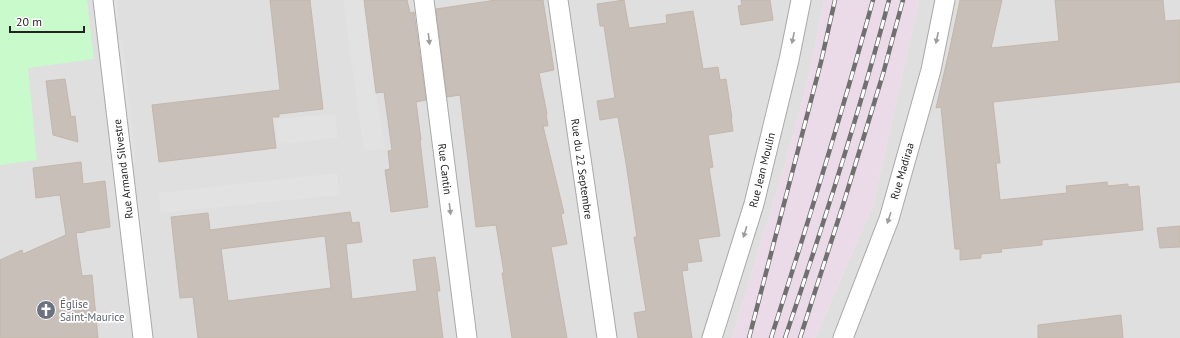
<svg xmlns="http://www.w3.org/2000/svg" width="1180" height="338" viewBox="0 0 1180 338" font-family="'PT Sans',sans-serif">
<style>
.residential{fill:#e0dfdf}
.industrial{fill:#ebdbe8}
.park{fill:#c8facc}
.parking{fill:#e2e2e2}
.building{fill:#c7bfb8;stroke:#c4b6ab;fill-rule:evenodd}
.lines{fill:none;stroke-linecap:round;stroke-linejoin:round}
.minor-casing{stroke:#a9a9a9;stroke-width:21}
.minor{stroke:#fff;stroke-width:19}
.rail-casing{stroke:#707070;stroke-width:4.5}
.rail{stroke:#fff;stroke-width:3;stroke-dasharray:9;stroke-linecap:butt}
.oneway{fill:#9c9c9c}
.labels{text-anchor:middle;dominant-baseline:central;stroke-width:3.5;stroke-linejoin:round;paint-order:stroke}
.street-label{font-size:11px;fill:#222;stroke:#fff}
.worship-label{font-size:11px;fill:#5b616d;stroke:#fff;text-anchor:start}
</style>
<rect width="100%" height="100%" fill="#f2efe9"/>
<path class="residential" d="M0,0H824L810,72L786,161L732,338H0Z
M919,0H1180V338H815L873,205Z"/>
<path class="industrial" d="M824,0H919L873,205L815,338H732L786,161L810,72Z"/>
<path class="park" d="M0,0H87L94,59L28,68L37,160L0,165Z"/>
<path class="parking" d="M109,0H117L119,20L112,21Z
M343,0H364L376,93L385,149L364,151Z
M122,40L136,162L129,166L114,41Z
M335,114L338,138L278,144L276,119Z
M337,173L339,195L161,213L159,193Z
M139,199L151,298L145,300L133,200Z"/>
<path class="building" d="M270,0H310L323,109L279,114V117H272L276,148L159,162L152,105L280,90Z
M364,0H407L410,13L414,12L426,100L416,102L421,140L420,141L428,207L391,212L385,170L390,169L388,151L392,150L384,92L376,93Z
M496,0H543L554,70L539,73L547,114H546L548,126H543L564,213L561,214L567,244L551,247L567,338H512L502,273H504L496,225L476,227L460,95L447,97L436,9Z
M624,0L629,28L667,23L666,15L693,11L703,69L718,67L720,80L726,79L732,118H731L733,131L708,135L713,167L709,168L720,236L698,239L702,261L687,263L688,270L682,271L692,338H638L634,313L646,311L634,237H637L626,163L618,117L600,120L597,101L615,98L604,26H600L597,4Z
M741,0H770L773,20L741,25L738,6L742,5Z
M960,0H1002L991,48L1059,41L1055,0H1163L1165,21L1180,20V82L993,102L1000,163H996L1000,200L1067,193L1066,186L1107,182L1108,186L1128,184V187L1139,186L1143,230L1042,240V245L1001,249L1002,252L981,254V258L960,260V249H955L941,107L936,108L949,52Z
M65,79L71,117L75,116L78,142L53,135L46,81Z
M81,162L83,184L105,181L110,227L85,231V232L76,233L82,276L92,275L98,338H0V260L22,250L23,254L66,235L60,195L36,198L33,168Z
M350,212L352,223L359,222L362,242L346,244L352,299L417,291L413,260L435,257L440,291H437L443,338H198L193,297L180,298L171,217L208,213L210,230ZM325,236L331,288L228,301L221,249Z
M1180,226V247L1160,248L1157,228Z
M1121,315L1123,338H1038V325Z"/>
<g class="lines">
<defs>
<path id="minor" d="M103,0L143,338
M424,0L467,338
M558,0L607,338
M712,338L754,204L789,60L801,0
M843,338L889,219L931,70L945,0"/>
</defs>
<use href="#minor" class="minor-casing"/>
<use href="#minor" class="minor"/>
<defs>
<path id="rail" d="M749,338L821,62L835,0
M771,338C807,226 842,114 873,0
M785,338C823,226 859,114 889,0
M800,338L843,205L883,74L903,0"/>
</defs>
<use href="#rail" class="rail-casing"/>
<use href="#rail" class="rail"/>
</g>
<defs><path id="oneway-solid" d="M-6-.8H1V-3.2L6.5 0L1 3.2V.8H-6Z"/></defs>
<g class="oneway">
<use href="#oneway-solid" transform="translate(793 38) rotate(102)"/>
<use href="#oneway-solid" transform="translate(937 38) rotate(102)"/>
<use href="#oneway-solid" transform="translate(429 39) rotate(83)"/>
<use href="#oneway-solid" transform="translate(450 209) rotate(83)"/>
<use href="#oneway-solid" transform="translate(889 218) rotate(108)"/>
<use href="#oneway-solid" transform="translate(745 232) rotate(107)"/>
</g>
<defs>
<symbol id="church-disc" viewBox="-11 -11 22 22"><circle r="9.5" fill="#6b7280" stroke="#fff"/><path d="M-1.2-6h2.4v3.5h3.3v2.4h-3.3V6h-2.4V-.1h-3.3v-2.4h3.3Z" fill="#fff"/></symbol>
</defs>
<g fill-rule="evenodd">
<use href="#church-disc" x="35" y="299" width="22" height="22"/>
</g>
<g class="labels">
<g class="street-label">
<text transform="translate(123 169) rotate(-97)">Rue Armand Silvestre</text>
<text transform="translate(445 169) rotate(83)">Rue Cantin</text>
<text transform="translate(582 169) rotate(82)">Rue du 22 Septembre</text>
<text transform="translate(762 170) rotate(-76)">Rue Jean Moulin</text>
<text transform="translate(902 171) rotate(-74)">Rue Madiraa</text>
</g>
<g class="worship-label">
<text x="60" y="304">Église<tspan x="60" dy="13">Saint-Maurice</tspan></text>
</g>
</g>
<path d="M10 26v6h74v-6" fill="none" stroke="#222222" stroke-width="2"/>
<text x="16" y="26" font-size="12" fill="#222222" stroke="#ffffff" stroke-width="3" paint-order="stroke">20 m</text>
</svg>
